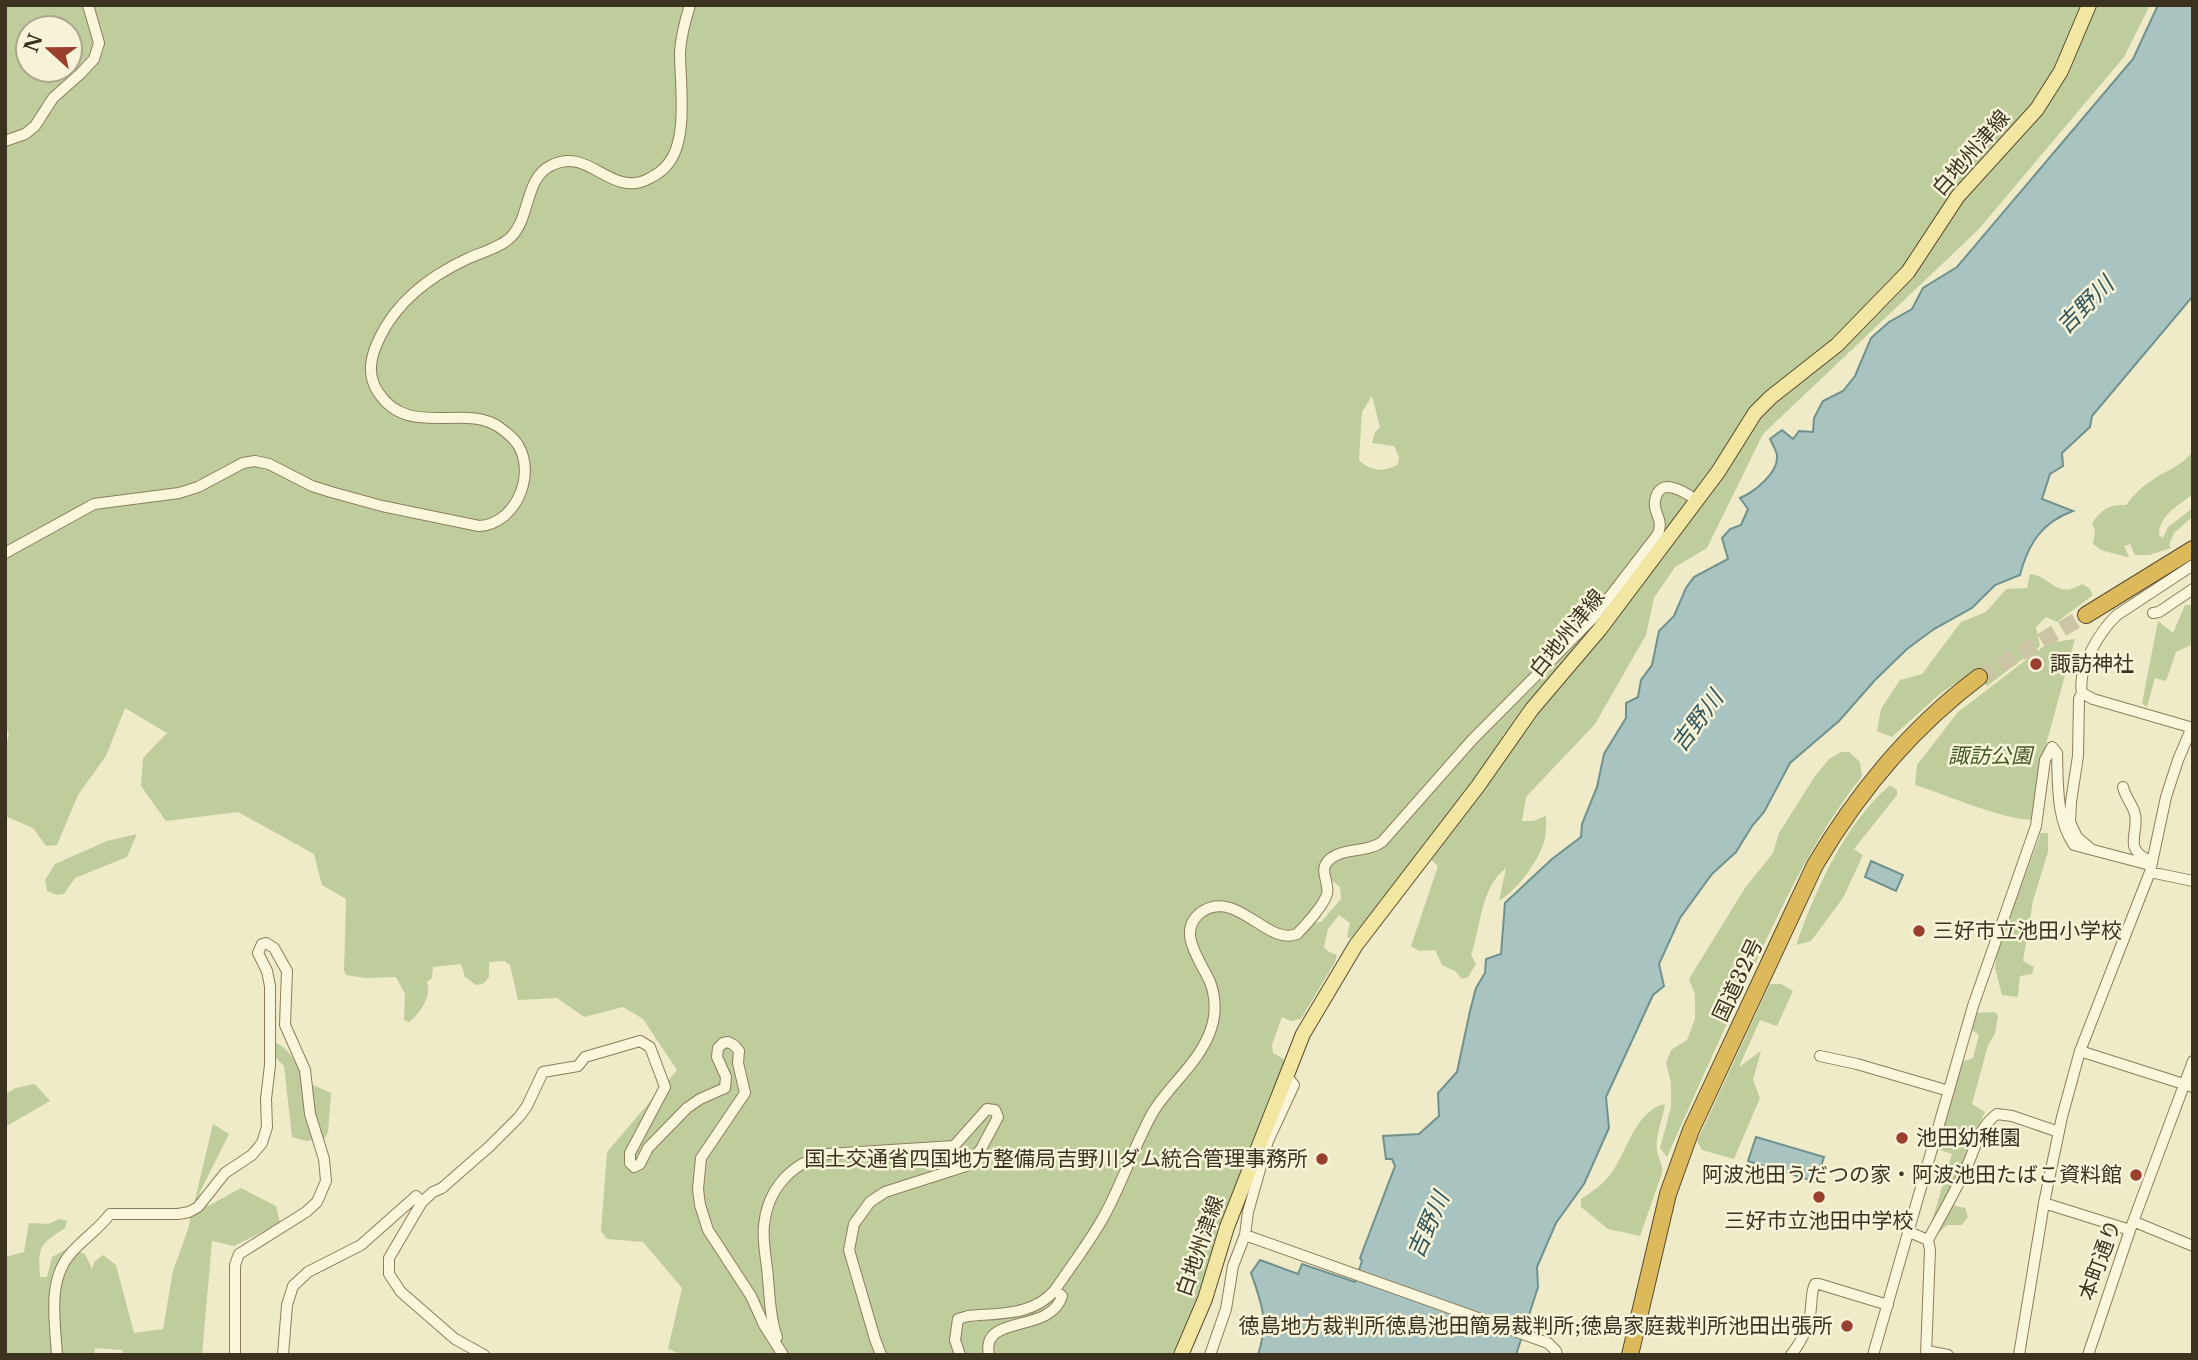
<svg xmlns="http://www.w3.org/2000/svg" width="2198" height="1360" viewBox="0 0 2198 1360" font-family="'Libre Baskerville','Noto Sans JP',serif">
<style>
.green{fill:#bfcd9c;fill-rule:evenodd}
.water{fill:#a9c3c0;stroke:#70928f;stroke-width:2}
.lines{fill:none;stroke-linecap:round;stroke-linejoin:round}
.highway-tunnel{stroke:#cbc5a6;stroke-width:16;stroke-dasharray:16 8;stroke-linecap:butt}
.minor-casing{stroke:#8b7e5d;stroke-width:12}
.major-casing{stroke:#594b31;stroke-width:16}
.highway-casing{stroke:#594b31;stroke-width:18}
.minor{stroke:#f9f6dc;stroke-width:10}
.major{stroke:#f1e6a2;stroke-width:14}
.highway{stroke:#dcba5b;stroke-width:16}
.poi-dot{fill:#9a3f2d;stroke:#f6f3d8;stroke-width:2.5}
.labels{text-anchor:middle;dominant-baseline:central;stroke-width:5;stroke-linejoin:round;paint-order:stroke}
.street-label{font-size:21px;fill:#3c3220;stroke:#f6f3d8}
.poi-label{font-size:21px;fill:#3c3220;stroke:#f6f3d8;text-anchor:start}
.park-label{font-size:21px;font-style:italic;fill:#435827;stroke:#f6f3d8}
.water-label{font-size:23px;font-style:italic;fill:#30565b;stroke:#f6f3d8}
</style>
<rect width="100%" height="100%" fill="#efeac8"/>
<path class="green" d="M5,5H2150L2124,57L1978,230L1763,434L1707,548L1675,567L1654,598L1646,635L1595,724L1526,797L1522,821H1533L1546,816C1546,823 1546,831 1545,838C1540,860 1518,889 1499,901L1506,868C1480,888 1481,928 1471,955L1476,964L1468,977L1462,979L1455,971L1442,965L1435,950L1419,951L1411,946L1438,866L1421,851L1351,938L1347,937L1350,923L1339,915L1328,929L1324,947L1329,952L1337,955L1335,962L1301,1019L1291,1021L1282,1017L1272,1045L1273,1053L1285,1060L1225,1215L1204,1281L1172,1355H684L668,1349L682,1288L643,1242L607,1239L601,1231L607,1152L677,1070L643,1019L623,1007L584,1017L557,998L518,1000L510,965L505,961L489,962V977L483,984L476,985L465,977L461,964L433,967L432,978L427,982C432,996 420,1014 409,1022L404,1020L405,994L396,977L365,978L346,975L344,970L346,899L322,885L314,854L238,812L166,821L141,786L143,758L167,733L125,708L106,756L78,795L57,845L46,846L33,828L5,816V748L9,734L5,726ZM28,28H70V70H28ZM1372,396L1380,427L1375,432L1372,443L1394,446L1399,457L1398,464C1386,473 1369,471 1359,460L1362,412ZM1322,861L1328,877L1340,887L1341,899L1321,922L1312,923L1285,939V932L1295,930C1304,921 1323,902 1323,889C1323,878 1318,872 1322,861Z
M2193,451V494C2179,505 2159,515 2159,535L2163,538L2168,527L2193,508V516L2174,533L2169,545L2171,548L2149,555H2135L2130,544L2124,546L2129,556L2127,557L2101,550L2093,544L2095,530L2092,523C2103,509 2108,504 2126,505C2133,496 2141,487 2151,481C2166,470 2181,467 2193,451Z
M2030,574C2053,577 2055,600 2082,584L2089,588L2093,595L2057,622L2046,617L2036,627L2040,646L1987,686L1975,671L1941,693L1892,737L1877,731L1881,709L1900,680L1922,674L1961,622L1986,612L2006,589L2027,588Z
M2185,605H2193V644L2176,652L2166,681L2155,678L2147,707L2142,703L2158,621L2173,633Z
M2075,639L2042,759L2035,820C2003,820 1947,795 1915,785L1917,765L1958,712L2048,643Z
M1841,752H1849L1860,762L1862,776C1817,833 1786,897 1756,962C1725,1026 1696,1092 1667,1157L1660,1148L1671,1107V1083L1666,1063L1671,1050L1687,1040L1695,1019V994L1689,979L1745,888L1773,853L1779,833L1815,776L1829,759Z
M1890,785L1897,790V795L1854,849L1863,855L1843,898L1811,941L1796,945C1816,889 1844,825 1890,785Z
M2041,833H2048V852L2033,901L2023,961L2034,967L2032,974L2020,976L2018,997L2002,995L1995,968L1997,952Z
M137,834L127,857L75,878L64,894L57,895L47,891L45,880L55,864L107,841Z
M1770,984H1781L1793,991L1777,1026L1760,1020L1739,1067L1761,1051L1753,1080L1760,1098L1734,1159L1702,1150L1697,1141Z
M1995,1012L1998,1016L1995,1034L1988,1045L1972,1104L1985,1112L1951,1189L1953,1205L1965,1208L1968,1217L1962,1225H1947L1933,1238L1931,1224L1952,1154L1937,1149L1962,1062L1973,1058L1979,1035L1971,1029L1975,1013Z
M275,1042C291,1051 297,1062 302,1080L331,1093L328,1132L325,1138L306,1141L292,1137L284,1066L275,1057Z
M35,1084L50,1101L5,1127V1094L16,1088Z
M1665,1104C1663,1119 1655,1135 1657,1150C1658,1159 1663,1163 1662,1173L1640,1236L1608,1229L1581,1207V1199C1592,1192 1602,1185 1610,1175C1627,1153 1635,1110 1665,1104Z
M213,1124L229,1134L199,1194L208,1206L241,1188L276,1206L280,1223L234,1246L212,1241L202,1355H123L122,1350L95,1348L94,1355H5V1257L24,1252L29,1223L48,1224L60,1219L67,1221L65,1228C39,1245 38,1246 40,1277H47L52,1257L68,1248L85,1254L92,1269L94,1262L103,1255L116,1265L134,1333L163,1329L173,1271L188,1229Z"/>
<path class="water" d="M2158,5H2193V296L2092,416L2090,427L2062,453L2063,466L2050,474L2042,499L2073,511C2042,522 2028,544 2020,575L1995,585L1972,608L1934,629L1907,649L1875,680L1839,721L1790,763L1764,812L1752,826L1736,852L1712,874L1680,918L1659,964L1664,986L1653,995L1606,1097L1609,1128L1584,1184L1556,1223L1537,1267L1538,1287L1516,1355H1258C1269,1321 1262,1304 1251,1273L1260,1260L1298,1274L1302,1264L1355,1282L1362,1261L1360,1258L1395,1166L1392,1159H1386L1383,1136L1419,1134L1439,1116L1438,1093L1457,1072L1470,1011L1476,988L1485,973L1486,959L1501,954L1505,903L1552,859L1581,837L1582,824L1597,787L1604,754L1626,718V703L1638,697L1641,680L1652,665L1659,631L1674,616L1686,588L1694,577L1728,559L1722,538L1730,529L1741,525L1748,509L1740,498C1754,492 1779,473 1777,455C1776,450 1772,443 1770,439L1782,430L1793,439L1799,431L1813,432L1814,418L1823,401L1843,391L1855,376L1871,338L1889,322L1912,309L1923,288L1957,267L2133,59Z
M1871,861L1903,875L1896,891L1865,877Z
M1756,1137L1824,1157L1816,1182L1748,1161Z"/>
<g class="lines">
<path class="highway-tunnel" d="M1979,677L2086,615"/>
<defs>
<path id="minor" d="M5,141L25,134L35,126L53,98L80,74L94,59L99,43L88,5
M5,553L94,504L179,493L198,487L243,463L255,461L269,464L312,486L331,492L382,506L479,526C514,525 537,476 518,445C514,438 506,432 499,427C464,403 408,439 378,392C366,374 371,355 380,337C398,300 432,275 469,258C483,252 501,247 511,237C531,217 524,178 552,165C589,146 612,200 650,178C658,174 665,169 670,161C688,136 680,82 680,52C681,35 685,21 690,5
M2193,565L2117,615C2100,631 2077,668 2082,693L2093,699L2193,728
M2153,613L2159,612L2193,589
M2082,693L2079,699L2078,756L2071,802L2070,822L2077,837L2091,849
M2123,787C2125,797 2133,805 2135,814C2139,835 2123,847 2148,860
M2150,872L2193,881
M2080,1051L2193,1087
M1820,1056L1857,1064L1949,1091
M1286,1075L1294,1085L1268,1141L1248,1212L1245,1235L1548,1343L1556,1351L1557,1355
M2044,1203L2130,1230
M2135,1222L2193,1246
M1909,1232L1928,1240L1930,1250L1926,1355
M1928,1240C1941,1216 1955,1192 1967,1166C1976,1147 1979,1127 1997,1114L2012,1116L2059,1132
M777,1337C770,1319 770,1298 768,1279C767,1261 762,1242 764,1225C768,1187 793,1162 828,1154L954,1146L987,1109L995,1110L998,1117L981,1149L966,1166L885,1192L870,1202L854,1224L849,1250L875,1339L881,1355
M1927,1351L1948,1355
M57,1355C55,1321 47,1280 71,1253C83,1239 99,1229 110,1214H178L189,1212L198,1207L225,1173L252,1155L262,1143L267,1127L266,1099L270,1065V986L267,971L258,953L262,944L266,943L274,948L287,971L285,1025L305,1070L310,1114L324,1159L326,1181L317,1202L306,1212L239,1254L235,1265V1355
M283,1355L287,1305L293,1286L308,1272L361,1245L414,1198L416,1196L422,1202
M484,1355L455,1339L401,1292L389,1274V1258L422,1202L433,1192L442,1188L490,1146L519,1117L527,1106L543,1072L578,1066L585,1057L640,1041L650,1047L665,1087L630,1153V1163L634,1167L640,1164L648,1148L687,1108L700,1099L725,1088L726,1077L717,1057L718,1048L723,1043L728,1042L734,1045L739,1051L738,1063L745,1093L701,1158L698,1189L700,1205L708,1230L751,1296L764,1325L783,1355
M960,1355L955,1340L958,1319L968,1316C1000,1313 1033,1316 1055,1290C1071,1266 1089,1243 1103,1218C1122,1184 1134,1146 1153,1112C1171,1083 1200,1062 1211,1029C1216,1015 1216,997 1210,982C1201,961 1174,930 1203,911C1238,890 1267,946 1297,934C1305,926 1324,905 1327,894C1330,881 1317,870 1330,859C1345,847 1367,853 1382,842L1472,740L1594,617L1658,534C1664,518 1653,514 1655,501C1659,475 1685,492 1696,500
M989,1355C980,1313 1050,1335 1062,1296L1055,1290
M1210,1355L1226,1309L1233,1266L1245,1235
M1791,1355C1801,1342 1810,1324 1811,1307C1812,1299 1811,1292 1815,1284H1819L1888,1305
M1873,1355L1973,1006L2036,826L2045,760L2052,747L2057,753C2058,783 2056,819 2074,845L2150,865
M2019,1355L2044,1203L2062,1117L2080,1051L2150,872L2166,797L2178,760L2192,727
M2088,1355L2130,1230L2193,1061"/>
<path id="major" d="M1181,1355L1205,1299L1227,1227L1303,1034L1356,945L1478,786L1532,709L1600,629L1718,472L1755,413L1771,397L1837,345L1908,272L1958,196L2037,109L2061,71L2089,5"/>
<path id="highway" d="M2086,615L2193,549
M1630,1355L1668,1194L1691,1130L1815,865C1858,792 1911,728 1979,677"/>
</defs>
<use href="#minor" class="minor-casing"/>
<use href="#major" class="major-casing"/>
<use href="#highway" class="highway-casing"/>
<use href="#minor" class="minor"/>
<use href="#major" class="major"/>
<use href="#highway" class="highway"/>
</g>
<g class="poi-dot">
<circle cx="2036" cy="664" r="7"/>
<circle cx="1919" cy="931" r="7"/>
<circle cx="1902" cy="1138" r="7"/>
<circle cx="1322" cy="1159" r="7"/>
<circle cx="2136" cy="1175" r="7"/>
<circle cx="1819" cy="1197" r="7"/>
<circle cx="1847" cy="1326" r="7"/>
</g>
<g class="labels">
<g class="street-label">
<text transform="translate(1971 153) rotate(-49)">白地州津線</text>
<text transform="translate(1567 633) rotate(-51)">白地州津線</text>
<text transform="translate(1738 980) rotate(-65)">国道32号</text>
<text transform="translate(1200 1246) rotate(-71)">白地州津線</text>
<text transform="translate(2100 1260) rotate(-70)">本町通り</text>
</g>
<g class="poi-label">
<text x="2050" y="664">諏訪神社</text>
<text x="1933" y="931">三好市立池田小学校</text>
<text x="1916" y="1138">池田幼稚園</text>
<text x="1308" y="1159" text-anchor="end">国土交通省四国地方整備局吉野川ダム統合管理事務所</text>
<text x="2122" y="1175" text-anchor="end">阿波池田うだつの家・阿波池田たばこ資料館</text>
<text x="1819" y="1221" text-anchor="middle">三好市立池田中学校</text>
<text x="1833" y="1326" text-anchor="end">徳島地方裁判所徳島池田簡易裁判所;徳島家庭裁判所池田出張所</text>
</g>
<g class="park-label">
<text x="1990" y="756">諏訪公園</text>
</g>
<g class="water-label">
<text transform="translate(2085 305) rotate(-45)">吉野川</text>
<text transform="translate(1697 721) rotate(-53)">吉野川</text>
<text transform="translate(1428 1225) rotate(-66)">吉野川</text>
</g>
</g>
<rect width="2198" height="1360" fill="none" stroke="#3c3220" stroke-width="14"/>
<g transform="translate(49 49) rotate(291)"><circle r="33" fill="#f6f3d8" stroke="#aca68e" stroke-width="2"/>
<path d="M0-5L12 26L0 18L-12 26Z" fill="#9a3f2d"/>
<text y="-10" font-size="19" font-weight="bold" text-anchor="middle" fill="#3c3220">N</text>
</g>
</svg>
